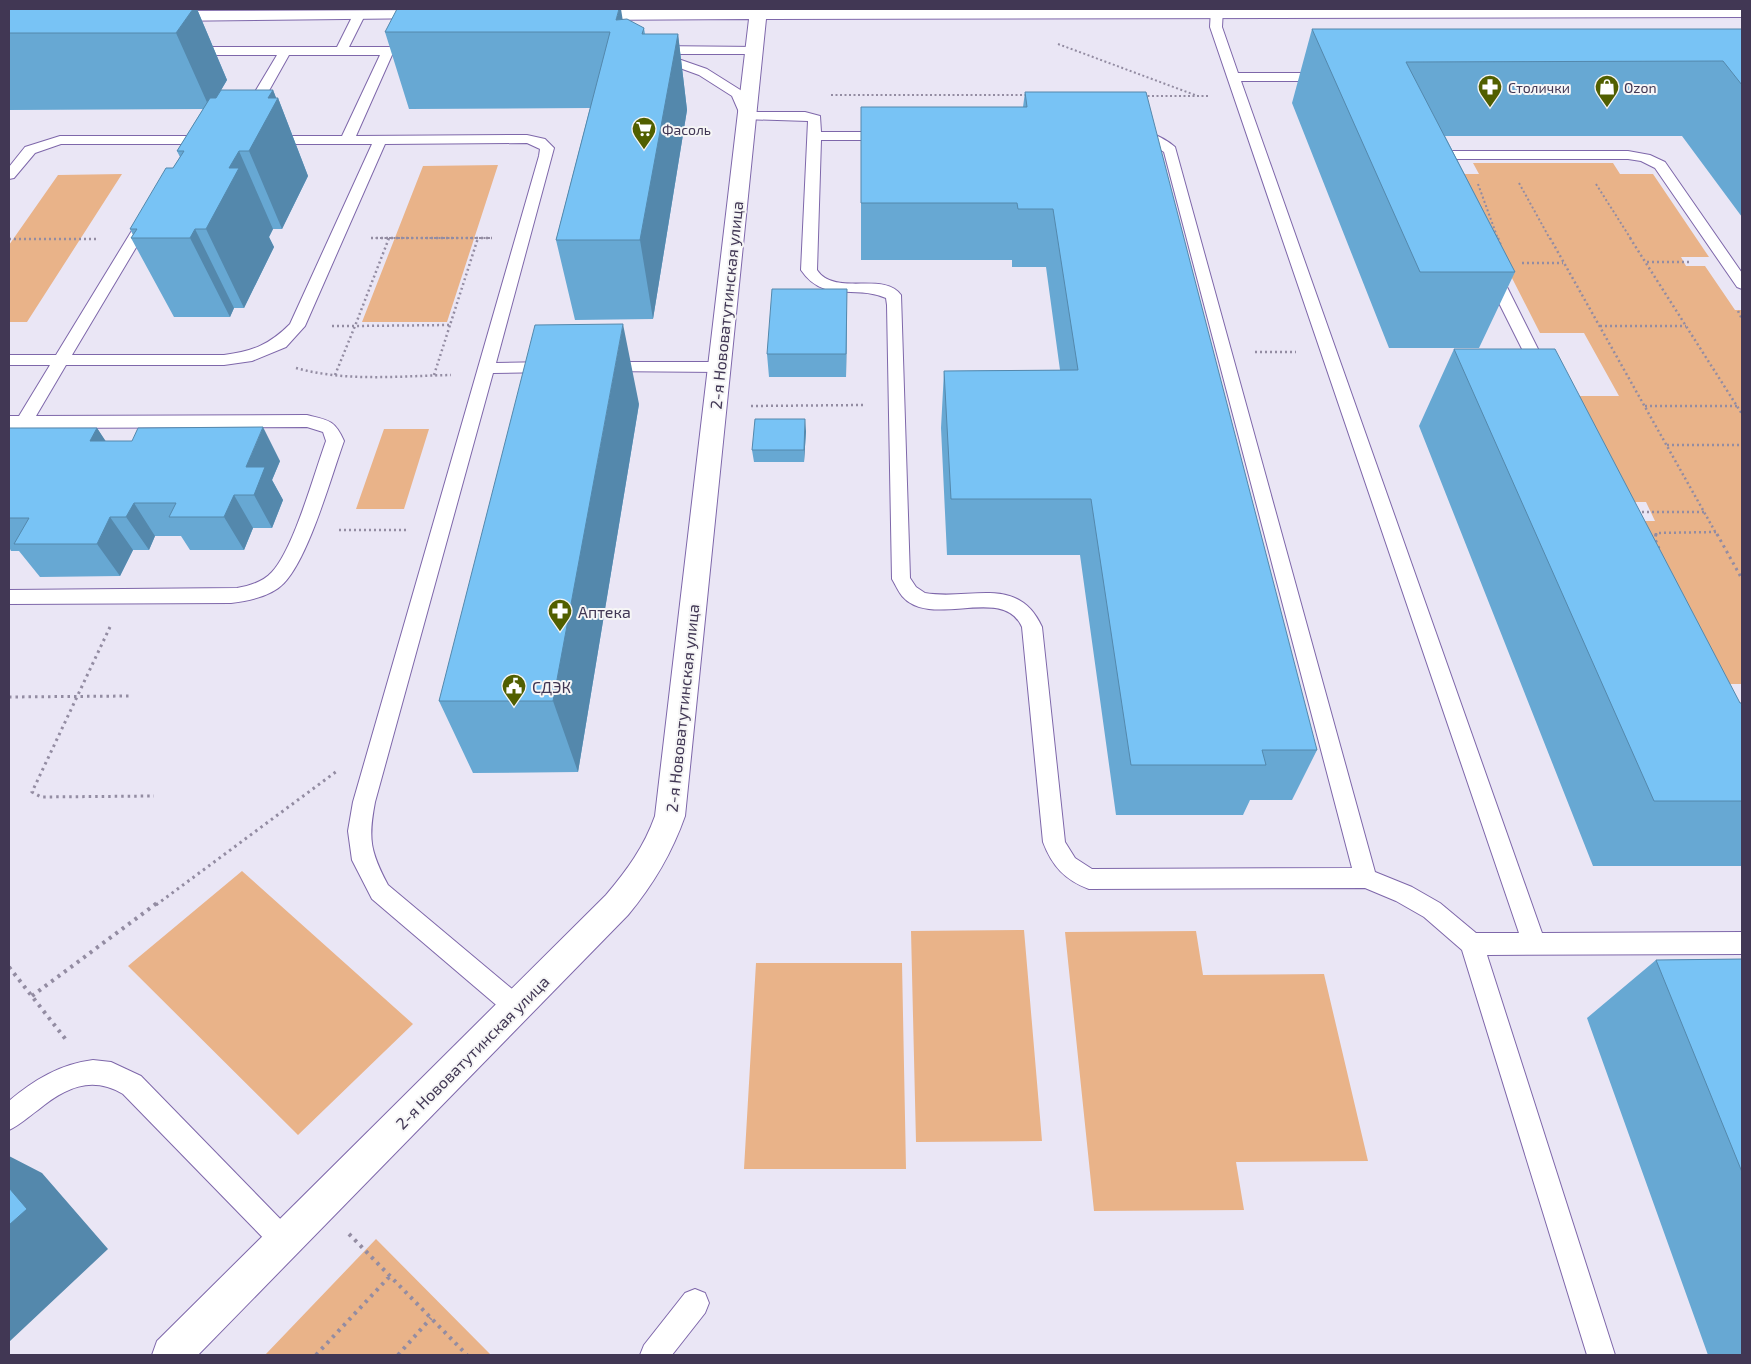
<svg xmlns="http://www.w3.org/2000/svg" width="1751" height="1364" viewBox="0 0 1751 1364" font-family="'Exo 2',sans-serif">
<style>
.green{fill:#e9b389}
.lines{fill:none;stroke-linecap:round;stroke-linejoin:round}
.lane-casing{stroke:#7e67aa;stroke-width:2}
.street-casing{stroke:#7e67aa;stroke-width:2}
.path-far3{stroke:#938ca2;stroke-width:2;stroke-dasharray:2 2.5;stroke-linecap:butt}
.path-far2{stroke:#938ca2;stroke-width:2.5;stroke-dasharray:2 3;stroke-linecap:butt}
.path-far1{stroke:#938ca2;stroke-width:3;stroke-dasharray:2.5 4;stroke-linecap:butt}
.path{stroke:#938ca2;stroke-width:4;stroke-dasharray:3 5;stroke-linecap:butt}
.lane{fill:#fff;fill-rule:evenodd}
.street{fill:#fff;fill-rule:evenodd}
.wall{fill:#67a8d3}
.shaded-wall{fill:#5488ac}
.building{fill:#78c3f5;stroke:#5488ac}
.labels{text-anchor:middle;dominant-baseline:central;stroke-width:4;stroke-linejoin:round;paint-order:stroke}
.far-poi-label{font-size:14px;fill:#413754;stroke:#f6f6f6;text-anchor:start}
.street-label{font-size:16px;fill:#413754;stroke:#f6f6f6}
.poi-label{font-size:16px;fill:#413754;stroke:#f6f6f6;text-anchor:start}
</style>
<rect width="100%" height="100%" fill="#eae6f5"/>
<path class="green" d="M1473,163H1613L1620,174H1653L1709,257H1681L1686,266H1705L1735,310H1742V684H1721L1637,521H1655L1646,502H1627L1572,396H1619L1584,333H1540L1459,174H1479Z
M498,165L447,322H362L423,166Z
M122,174L27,322H9V245L58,175Z
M384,429H429L404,509H356Z
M242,871L413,1024L298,1135L128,966Z
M1024,930L1042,1141L916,1142L911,931Z
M1196,931L1203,975L1324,974L1368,1161L1236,1162L1244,1210L1094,1211L1065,932Z
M756,963H902L906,1169H744Z
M376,1239L491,1355H265Z"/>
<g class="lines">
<defs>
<path id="lane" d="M1211,9H1223L1222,27L1238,73H1325L1331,77L1325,81H1241L1542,933L1742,932V954L1487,955L1615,1355H1587L1462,950L1424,917L1396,901L1365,888L1089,889C1065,880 1052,866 1043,842L1022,627C1003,584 931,630 902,596C898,591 895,584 892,579L887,305L886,298C854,284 824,304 801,270L808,121L742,119L732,96L699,75L655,59L654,54L648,50L654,46L758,47L760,50L754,54H664L707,69L742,91L753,112H805L820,116L821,132H888L895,136L888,140H821L817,270C835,297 884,271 901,295L910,578L916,587L925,593C970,601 1018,574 1042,627L1065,842L1075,858L1092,869L1352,868L1164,152L1148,142L1127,139L1125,136C1137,123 1165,138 1175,147L1375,872L1412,887L1440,903L1476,933H1519L1210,27Z
M359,11L365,15L349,47H417L423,51L417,55H392L356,136L527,135L545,139L554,148L496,363L550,362L556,363L558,367L556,371L550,372L493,373L375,802C368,839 370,851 388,885L524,999L528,1007L524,1015L516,1018L508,1015L372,899L352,860L348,831L353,802L539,156L540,149L527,143L385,144L305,326L286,347L252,361L224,365H66L36,416L307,415C328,420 335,420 344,441C331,477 309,557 284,583C272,596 248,601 231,603L9,604V590L237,588C249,586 263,582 272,572C294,548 314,474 326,441L323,432L307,427L9,428V416H19L50,365H9V355H56L139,219L146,215L153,219L72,355H224C253,351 269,345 290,324L372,144H268L261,140L268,136H342L380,55H289L257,112L250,116L243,112L277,55H189L183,51L189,47H337L353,15Z
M60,136H212L219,140L212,144H61L35,153L14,178L9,179V167L25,147Z
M1446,151H1628L1650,155L1665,162L1742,273V289L1737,287L1655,168L1641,161L1628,159H1449L1445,162L1447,169L1445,172H1435L1431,161Z
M1491,266L1499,271L1550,373L1548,377H1536L1483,271Z
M606,362H720L726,363L728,367L726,371L720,372L600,371L598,367L600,363Z
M93,1060L111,1062L141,1076L293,1232L297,1241L293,1250L284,1254L275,1250L123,1094C91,1075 65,1088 38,1110C28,1117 20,1125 9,1130V1101C34,1080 60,1064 93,1060Z
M695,1289L705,1293L709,1303L705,1313L672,1355H640L644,1345L685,1293Z"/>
<path id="street" d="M758,9H1742V17L766,19L685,816C672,853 653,885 628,915L198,1355H152L157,1341L606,895C627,870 644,847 655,816L749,19L585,20L577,15L585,10Z
M430,10L436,12L438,15L436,18L163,21L155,16L163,11Z"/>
</defs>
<use href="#lane" class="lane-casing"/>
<use href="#street" class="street-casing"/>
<path class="path-far3" d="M1058,44L1195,95
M831,95H1027
M1143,96H1210
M1519,183L1550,239
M1478,184L1498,239
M1596,184L1631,239
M371,238H492"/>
<path class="path-far2" d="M371,238H492
M1498,238L1501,246
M1550,238L1717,535
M1630,238L1742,414
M9,239H98
M1647,262H1692
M1522,263H1563
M1738,311L1742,319
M332,326H355L389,238
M1600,326H1686
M1255,352H1296
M296,368C346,382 399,376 451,375
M335,375L355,326L450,325L478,238
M434,375L450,325
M751,406L865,405
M1645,406H1737
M1667,445H1742
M1637,512H1704
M339,530H406
M1656,535V533L1716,532"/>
<path class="path-far1" d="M1656,534L1655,539L1660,551
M1717,534L1742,579
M110,627L32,792L41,797L154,796
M9,697L130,696
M156,905L337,771"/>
<path class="path" d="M9,967L67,1041
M32,996L157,903
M349,1234L467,1355
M316,1355L390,1276
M398,1355L431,1318"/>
<use href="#lane" class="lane"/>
<use href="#street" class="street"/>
</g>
<path class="wall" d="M9,9H197L227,80L221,90H273L276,98H278L308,176L282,229H273L269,237L274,247L244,308H234L230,317H174L131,238L133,235L130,229L173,168L180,157L177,151L203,109L9,110Z
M622,19L644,28L645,34H678L687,110L653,319L575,320L556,240L590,108L409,109L385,32Z
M1312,29H1742V217L1682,136H1445L1515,272L1479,348H1389L1292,103Z
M1025,92L1317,750L1292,800H1250L1243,815H1116L1080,555H947L941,428L944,371L1060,370L1046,267H1012V260H861V203L1023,107Z
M847,312L846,377H769L767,354Z
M1454,349L1740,703H1742V866H1593L1419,426Z
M639,404L578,772L473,773L439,701Z
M9,428H97L105,441L280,461L272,480L283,500L272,528H253L244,550H190L181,536H155L149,550H133L120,576L40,577L19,551H11L9,547Z
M806,431L804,462H754L752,450Z
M1742,959V1355H1708L1587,1018L1656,960Z"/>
<path class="shaded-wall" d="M193,9H197L227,80L210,109L176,33Z
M619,9H621L632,79L616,20Z
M678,34L687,110L653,319L640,240Z
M273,90L277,100L278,98L308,176L282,229L249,151L268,98Z
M239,151L273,229L269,237L274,247L244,308L206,229L229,168Z
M195,229L234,308L230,317L190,238Z
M847,289V312L846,377V354Z
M623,324L639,404L578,772L553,701Z
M805,419L806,431L804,462V450Z
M263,427L280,461L272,480L283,500L272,528L254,495L246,467Z
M97,428L119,461L90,441Z
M234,495L253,528L244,550L224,517Z
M134,503L155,536L149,550L126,517Z
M110,517L133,550L120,576L97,544Z
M9,1156L42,1173L108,1249L9,1342Z"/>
<path class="building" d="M9,9H193L176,33H9Z
M397,9H619L616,20L627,19L644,28L642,34H678L640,240H556L610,32H385Z
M1312,29H1742V85L1723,61L1406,62L1515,272H1420Z
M221,90H273L268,98H278L249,151H239L229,168H239L206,229H195L190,238H131L137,229H130L166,168H173L184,151H177L210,98H216Z
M1025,92H1146L1317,750H1262L1266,765H1131L1091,499H951L944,371L1078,370L1053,209H1018L1017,203H861V107H1027Z
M772,289H847L846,354H767Z
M623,324L553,701H439L535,325Z
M1454,349H1555L1740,703H1742V801H1654Z
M755,419H805L804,450H752Z
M263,427L246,467H265L254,495H234L224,517H169L176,503H134L126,517H110L97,544H14L29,518H9V428H97L90,441H132L138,428Z
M1742,959V1172L1656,960Z
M9,1188L27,1209L9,1225Z"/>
<defs>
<symbol id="pharmacy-pin" viewBox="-11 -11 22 30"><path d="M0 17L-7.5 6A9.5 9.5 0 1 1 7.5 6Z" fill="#515f00" stroke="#f6f6f6"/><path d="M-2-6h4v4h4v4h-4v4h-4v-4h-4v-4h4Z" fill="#fff"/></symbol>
<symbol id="shop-pin" viewBox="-11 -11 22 30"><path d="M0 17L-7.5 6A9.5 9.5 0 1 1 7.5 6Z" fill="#515f00" stroke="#f6f6f6"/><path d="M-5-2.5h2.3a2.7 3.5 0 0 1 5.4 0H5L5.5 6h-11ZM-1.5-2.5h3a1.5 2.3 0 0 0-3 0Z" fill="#fff"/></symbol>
<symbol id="supermarket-pin" viewBox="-11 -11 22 30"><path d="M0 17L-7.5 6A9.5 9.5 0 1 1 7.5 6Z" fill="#515f00" stroke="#f6f6f6"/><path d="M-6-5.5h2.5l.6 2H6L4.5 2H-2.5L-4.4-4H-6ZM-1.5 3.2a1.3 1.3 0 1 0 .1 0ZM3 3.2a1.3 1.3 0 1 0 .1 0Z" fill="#fff"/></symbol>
<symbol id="civic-pin" viewBox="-11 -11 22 30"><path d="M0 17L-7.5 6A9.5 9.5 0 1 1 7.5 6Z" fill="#515f00" stroke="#f6f6f6"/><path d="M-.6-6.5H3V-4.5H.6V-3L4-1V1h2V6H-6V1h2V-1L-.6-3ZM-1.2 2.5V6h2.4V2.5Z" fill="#fff"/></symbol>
</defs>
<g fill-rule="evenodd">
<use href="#pharmacy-pin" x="1476" y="73" width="28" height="38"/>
<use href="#shop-pin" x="1593" y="73" width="28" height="38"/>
<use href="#supermarket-pin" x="630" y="115" width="28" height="38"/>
<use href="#pharmacy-pin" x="546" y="597" width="28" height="38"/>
<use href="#civic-pin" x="500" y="672" width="28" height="38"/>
</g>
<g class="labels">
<g class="far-poi-label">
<text x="1508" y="87">Столички</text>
<text x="1624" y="87">Ozon</text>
<text x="662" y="129">Фасоль</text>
</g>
<g class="street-label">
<text transform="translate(726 305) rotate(-84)">2-я Нововатутинская улица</text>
<text transform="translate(682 708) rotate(-84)">2-я Нововатутинская улица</text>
<text transform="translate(472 1052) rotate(-45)">2-я Нововатутинская улица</text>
</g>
<g class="poi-label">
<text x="578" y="611">Аптека</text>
<text x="532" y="686">СДЭК</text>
</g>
</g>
<rect width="1751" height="1364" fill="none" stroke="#413754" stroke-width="20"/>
</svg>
